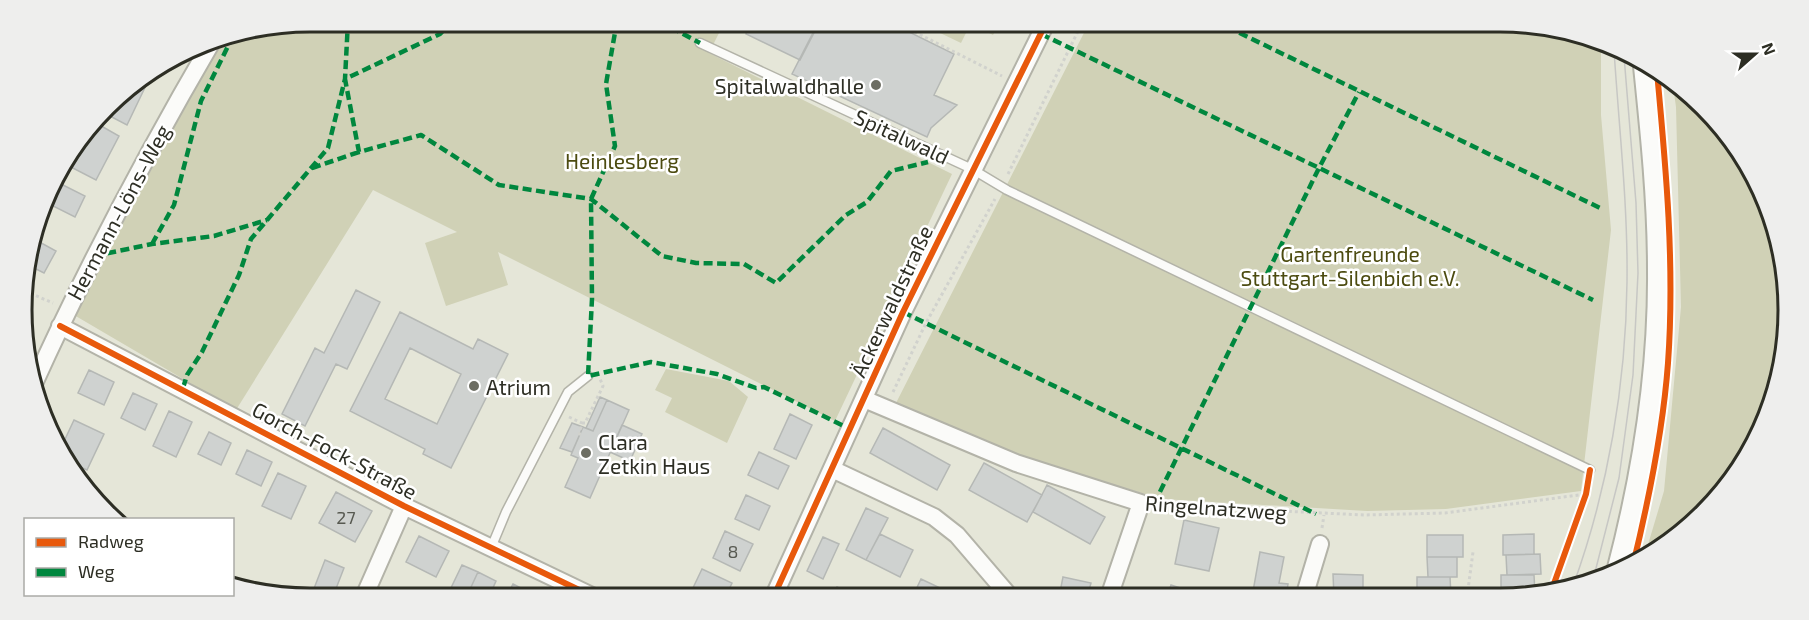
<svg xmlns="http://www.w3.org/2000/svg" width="1809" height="620" viewBox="0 0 1809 620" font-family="'Exo 2',sans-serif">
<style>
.green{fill:#d0d1b6}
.building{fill:#cfd2d0;stroke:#b5b8b5;stroke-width:1.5;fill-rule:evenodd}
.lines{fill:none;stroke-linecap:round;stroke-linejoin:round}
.lane-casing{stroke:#b3b3a8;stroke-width:11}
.street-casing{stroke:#b3b3a8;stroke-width:20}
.secondary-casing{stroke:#b3b3a8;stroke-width:26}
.path{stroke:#d1d2cd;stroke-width:3;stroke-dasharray:3 3;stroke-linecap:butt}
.lane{stroke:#fbfbf9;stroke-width:8}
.street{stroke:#fbfbf9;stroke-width:16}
.secondary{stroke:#fbfbf9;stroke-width:22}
.tram{stroke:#c7c7c4;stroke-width:1.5}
.quiet{stroke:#00873e;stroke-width:4.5;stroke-dasharray:9 4.5;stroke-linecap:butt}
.cycleway-casing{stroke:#fff;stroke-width:10}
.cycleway{stroke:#e8590c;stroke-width:6}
.poi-dot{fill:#6d6e63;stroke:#fff;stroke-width:2}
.labels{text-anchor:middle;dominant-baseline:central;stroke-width:5;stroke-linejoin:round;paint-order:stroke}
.number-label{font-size:18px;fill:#575951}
.poi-label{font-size:21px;fill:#2d2e24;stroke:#fff;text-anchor:start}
.street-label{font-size:21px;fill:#2d2e24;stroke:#fff}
.park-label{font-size:21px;fill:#4c4b10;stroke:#fff}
.rim{fill:none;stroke:#2d2e24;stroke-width:3}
</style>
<rect width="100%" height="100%" fill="#e5e6d8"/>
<path class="green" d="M310,21H725L709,53L952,174L835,421L498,252L508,285L446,306L425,243L457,232L373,190L236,410L74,315L221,39Z
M915,21H972L961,43Z
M985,21H1001L993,35L981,29Z
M1090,21H1499L1573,31L1601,44V115L1611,230L1581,491L1446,509L1367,511L1162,499L1020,457L895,405Z
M1672,79L1749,165L1785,272L1778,384L1749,455L1690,527L1644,558L1664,491L1681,307L1676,107Z
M666,369L729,381L748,397L727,443L665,412L672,398L655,390Z"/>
<path class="building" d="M752,21H810L818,25L800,60L746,34Z
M819,21H887L954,54L934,95L957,105L931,128L927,137L792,74Z
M147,75L150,77L127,125L104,113L119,93Z
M96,123L119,136L96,180L65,164Z
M57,182L85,196L75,217L47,203Z
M34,239L56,251L44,273L26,264Z
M356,290L380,302L347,369L336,364L305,426L282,414L315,348L324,353Z
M400,312L473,349L478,339L508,354L451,468L423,454L425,449L350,411ZM410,348L461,374L437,424L385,399Z
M89,370L114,382L104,405L78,393Z
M133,393L157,404L145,430L121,418Z
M600,397L607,400L593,431L586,428Z
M607,400L629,410L590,498L565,487L578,458L571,455L583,427L593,431Z
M169,411L192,422L176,457L153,446Z
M790,414L812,425L796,459L774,449Z
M74,420L104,434L87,470L65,460L60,450Z
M572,423L583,427L572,452L560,448Z
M622,425L642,434L630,461L610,452Z
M883,428L950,465L937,490L870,453Z
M209,432L231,443L221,465L198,454Z
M247,450L272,462L261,486L236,474Z
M759,452L789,466L778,489L748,475Z
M984,463L1042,495L1027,522L969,490Z
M278,473L306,486L291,519L262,506Z
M1047,485L1105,517L1090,544L1033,512Z
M336,492L372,511L355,542L319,523Z
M746,495L770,506L759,530L735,519Z
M866,508L888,518L866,560L846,550Z
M1184,520L1219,528L1209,571L1175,564Z
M725,531L753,544L740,571L713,558Z
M880,534L913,550L900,577L866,560Z
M1534,534V554L1503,555V535Z
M1427,535H1463V557H1427Z
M419,536L449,551L436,577L406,562Z
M823,537L839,544L823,579L807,571Z
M1260,552L1284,557L1279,583L1288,584L1286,597H1252Z
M1540,554L1541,574L1507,575L1506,555Z
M1427,557H1457V577H1428Z
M325,560L344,568L332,599L313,591Z
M462,565L478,572L466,598L450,590Z
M702,569L732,583L725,598H705L691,592Z
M478,572L496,581L488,599H468L466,598Z
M1333,574L1363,575V597H1334Z
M1501,575H1534L1535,593L1501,594Z
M1063,577L1091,583L1087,597H1059Z
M1417,577H1450L1451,596L1417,597Z
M921,579L953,594L951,598H912Z
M513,584L525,590L521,599H505Z
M1171,585L1199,594L1198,597H1167Z
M837,587L859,598H831Z
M525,590L539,596L538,599H521Z
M691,592L705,598H688Z
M1527,593L1528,596L1493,597V594Z"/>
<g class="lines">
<defs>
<path id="lane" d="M700,43L972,169L1007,190L1590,470
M491,548L506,512L568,392L588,376"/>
<path id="street" d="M60,326L404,506L596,598
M32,388C86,268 147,153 213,40
M864,399L1016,463L1141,503L1109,597
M832,469L934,517L957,535L1011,598
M1304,597L1320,544
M773,598L903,312L1047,21
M363,599L404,506"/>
<path id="secondary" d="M1618,572C1644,473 1660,373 1659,270C1659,202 1652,134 1645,66"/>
</defs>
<use href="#lane" class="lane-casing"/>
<use href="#street" class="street-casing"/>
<use href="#secondary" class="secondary-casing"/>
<path class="path" d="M893,21L1002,76
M1008,174L1083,21
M25,291L53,303
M893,392L926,323L995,199
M569,417L582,423L579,436
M582,423H585L603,386L600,379
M1157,505L1364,515L1445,513L1586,494
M1322,528L1324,515
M1467,597L1473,552"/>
<use href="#lane" class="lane"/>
<use href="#street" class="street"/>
<use href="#secondary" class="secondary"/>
<path class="tram" d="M1593,580L1619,478L1633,375L1638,273L1636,203L1624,56
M1573,586C1608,490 1626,384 1627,282C1628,205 1619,128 1614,50"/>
<path class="quiet" d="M452,21L440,34L345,79L359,152L421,135L499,185L591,199L662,256L696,263L744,264L776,283L846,215L867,202L891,171L928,162
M617,21L606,84L615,146L591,199L592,299L588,376L651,362L717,374L756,388L764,387L850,429
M659,21L700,43
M1215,21L1600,208
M1041,34L1593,300
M312,168L359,152
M152,244L174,205L201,101L233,36
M94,256L152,244L214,236L267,220
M903,312L1316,514
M183,388L187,375L202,352L239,275L251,239L328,148L345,79L348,21
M1154,504L1319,168L1359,92"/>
<defs>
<path id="cycleway" d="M60,326L404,506L596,598
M1633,565C1649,499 1663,431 1668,363C1675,266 1666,168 1657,72
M1551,592L1586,494L1590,470
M773,598L903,312L1047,21"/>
</defs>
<use href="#cycleway" class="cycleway-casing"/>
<use href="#cycleway" class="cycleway"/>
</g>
<g class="poi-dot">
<circle cx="876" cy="85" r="6"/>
<circle cx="474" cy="386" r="6"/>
<circle cx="586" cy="453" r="6"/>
</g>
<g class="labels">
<g class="number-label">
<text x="346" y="517">27</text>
<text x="733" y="551">8</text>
</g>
<g class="poi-label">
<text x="864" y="85" text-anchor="end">Spitalwaldhalle</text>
<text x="486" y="386">Atrium</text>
<text x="598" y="441">Clara<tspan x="598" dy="24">Zetkin Haus</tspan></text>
</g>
<g class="street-label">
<text transform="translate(902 136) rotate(25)">Spitalwald</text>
<text transform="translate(118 212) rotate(-62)">Hermann-Löns-Weg</text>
<text transform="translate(891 301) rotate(-65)">Äckerwaldstraße</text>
<text transform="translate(335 450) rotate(28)">Gorch-Fock-Straße</text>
<text transform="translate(1216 507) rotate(4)">Ringelnatzweg</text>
</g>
<g class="park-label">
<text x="622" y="160">Heinlesberg</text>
<text x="1350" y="253">Gartenfreunde<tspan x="1350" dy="24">Stuttgart-Silenbich e.V.</tspan></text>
</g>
</g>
<path d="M0 0H1809V620H0ZM310 32H1500A278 278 0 0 1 1778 310V310A278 278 0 0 1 1500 588H310A278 278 0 0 1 32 310V310A278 278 0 0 1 310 32Z" fill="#eeeeed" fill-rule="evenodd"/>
<path class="rim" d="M310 32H1500A278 278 0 0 1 1778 310V310A278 278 0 0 1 1500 588H310A278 278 0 0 1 32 310V310A278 278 0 0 1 310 32Z"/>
<rect x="24" y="518" width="210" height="78" fill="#ffffff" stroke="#ababa7" stroke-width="1.5"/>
<rect x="36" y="538" width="30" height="9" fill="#e8590c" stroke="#ababa7" stroke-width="1.5"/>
<text x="78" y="548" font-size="18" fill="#2d2e24">Radweg</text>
<rect x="36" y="568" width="30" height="9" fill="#00873e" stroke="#ababa7" stroke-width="1.5"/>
<text x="78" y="578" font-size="18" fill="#2d2e24">Weg</text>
<g transform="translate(1755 54) rotate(69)" stroke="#ffffff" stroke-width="4.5" paint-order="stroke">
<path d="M0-4.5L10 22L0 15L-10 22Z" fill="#2d2e24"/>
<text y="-9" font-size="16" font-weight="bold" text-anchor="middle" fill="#2d2e24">N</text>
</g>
</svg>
